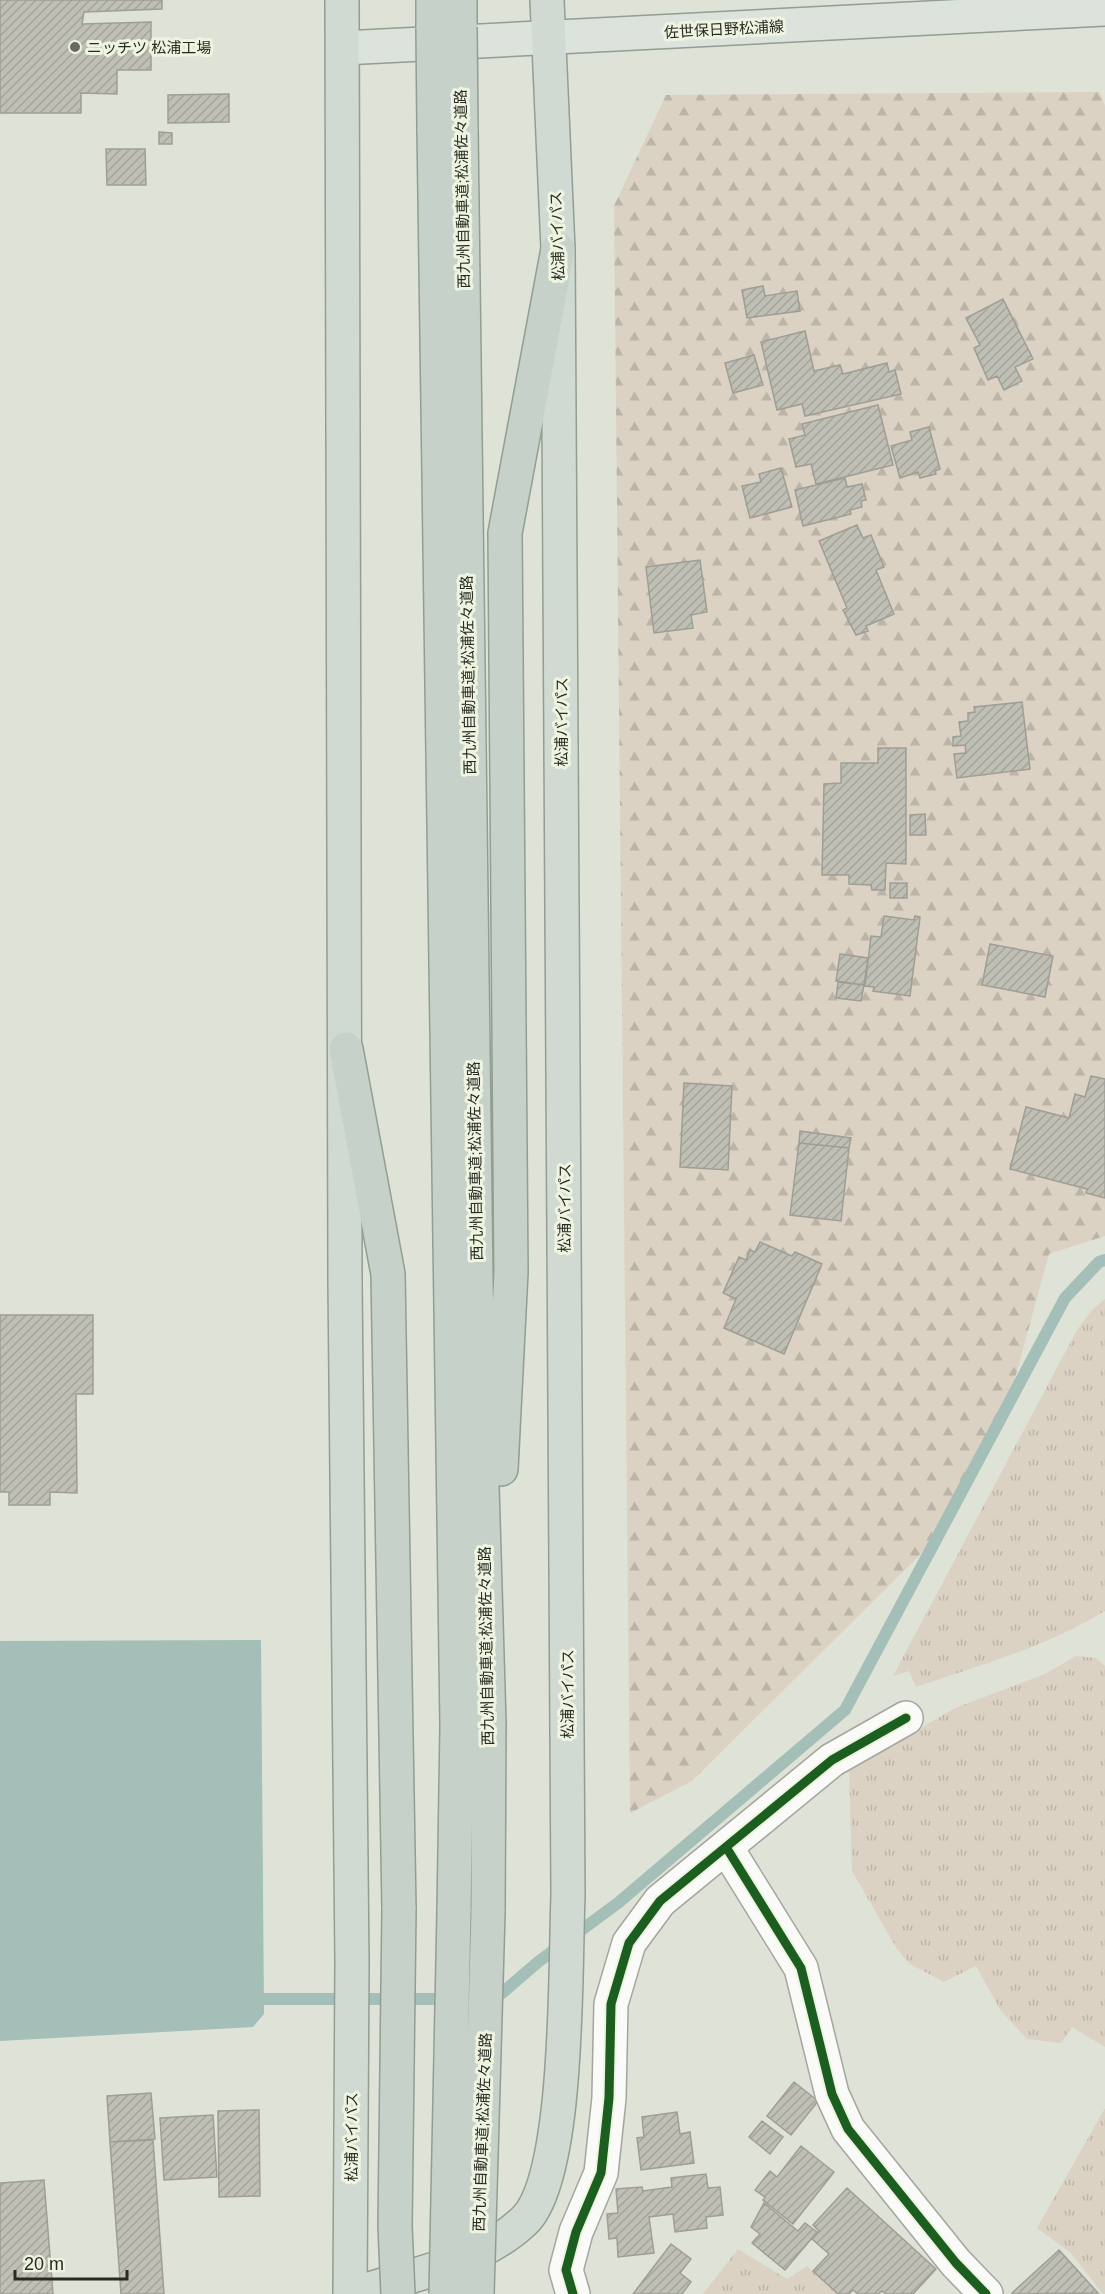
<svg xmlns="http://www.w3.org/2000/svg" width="1105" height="2294" viewBox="0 0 1105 2294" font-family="Arial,'Noto Sans JP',sans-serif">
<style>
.grass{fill:url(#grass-tufts)}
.forest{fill:url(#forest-firs)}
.water{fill:#a3bfb7}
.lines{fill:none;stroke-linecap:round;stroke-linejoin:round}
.stream{stroke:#a3bfb7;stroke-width:12}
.building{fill:url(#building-hatch);stroke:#9f9e96;stroke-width:1.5}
.minor-casing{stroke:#a4a69e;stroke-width:36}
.primary-casing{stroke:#919e91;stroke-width:36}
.trunk-casing{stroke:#919e91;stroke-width:36}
.motorway-casing{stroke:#919e91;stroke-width:36}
.minor{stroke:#fafbf9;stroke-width:33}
.primary{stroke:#dbe3dc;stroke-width:33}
.trunk{stroke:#d0dad2;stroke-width:33}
.motorway{stroke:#c6d2c9;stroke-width:33}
.motorway-bridge-casing{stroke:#919e91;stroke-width:36;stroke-linecap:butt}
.motorway-bridge{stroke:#c6d2c9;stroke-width:33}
.cycleway-casing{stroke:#eef4e0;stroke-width:13}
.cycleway{stroke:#1b5e20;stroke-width:9}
.poi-dot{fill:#686a62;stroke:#eef4e0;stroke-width:2}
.labels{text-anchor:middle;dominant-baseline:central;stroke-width:6;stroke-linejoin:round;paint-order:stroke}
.street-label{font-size:15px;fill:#282a23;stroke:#eef4e0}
.poi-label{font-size:15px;fill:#282a23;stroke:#eef4e0;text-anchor:start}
</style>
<defs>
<pattern id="grass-tufts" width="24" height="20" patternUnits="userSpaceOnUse" patternTransform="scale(1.5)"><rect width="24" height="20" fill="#dcd2c4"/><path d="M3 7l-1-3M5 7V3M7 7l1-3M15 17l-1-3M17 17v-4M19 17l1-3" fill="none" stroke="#bdb4a8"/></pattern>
<pattern id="forest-firs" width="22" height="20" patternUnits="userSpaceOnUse" patternTransform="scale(1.5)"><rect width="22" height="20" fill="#dcd2c4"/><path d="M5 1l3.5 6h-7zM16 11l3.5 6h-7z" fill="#bdb4a8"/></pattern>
<pattern id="building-hatch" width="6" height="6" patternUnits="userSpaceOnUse" patternTransform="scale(1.5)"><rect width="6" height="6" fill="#c0bfb5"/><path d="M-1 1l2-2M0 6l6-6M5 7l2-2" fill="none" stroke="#a5a49b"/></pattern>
</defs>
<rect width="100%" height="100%" fill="#dfe2d7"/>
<path class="grass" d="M1105,1299V1611C1046,1647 981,1665 916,1687L909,1671L893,1676L1077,1330L1092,1310Z
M1076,1656L1096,1658L1105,1666V2047L1072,2027L1061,2043L1027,2039L1001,2011L976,1966L944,1982L910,1964L897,1949L852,1871L849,1770L955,1708L1045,1674Z
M1105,2108V2294H1103L1071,2253L1037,2228Z
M738,2249L787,2279L807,2266L838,2294H703Z"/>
<path class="forest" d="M1100,92L1105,106V1236L1049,1254L1011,1393L938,1537L692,1781L630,1813L614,206L666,95Z"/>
<path class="water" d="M261,1640L264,2014L253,2027L0,2041V1641Z"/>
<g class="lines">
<path class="stream" d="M487,1995L502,1993L538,1962L618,1903L845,1710L1065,1298L1099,1262L1105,1260
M264,1999H452"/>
</g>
<path class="building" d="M0,0H162V9L84,12L82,24L151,22V70H117V94L81,93V113H0Z
M229,94V122L168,123V95Z
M159,132L172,133V144H159Z
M106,149H145L146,185H107Z
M763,286L765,296L797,291L800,311L747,318L742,290Z
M1003,299L1033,359L1015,367L1022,381L1004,390L997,376L988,380L974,348L980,345L966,318Z
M805,331L814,371L840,365L843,374L887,363L889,372L895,370L901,394L805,416L802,404L777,410L761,342Z
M754,355L763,385L733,393L725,363Z
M878,405L893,465L816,484L811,464L796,467L789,439L805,435L802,424Z
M929,427L940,469L935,471L936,474L920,478L918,472L900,478L891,446L912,440L910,432Z
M781,468L792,507L750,518L742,486L761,482L759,474Z
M845,478L847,487L862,484L866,500L861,501L862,507L850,510L851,514L803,526L795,490Z
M857,525L863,538L871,535L884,567L876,570L894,614L866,626L868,631L856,635L843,610L847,608L819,541Z
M700,560L707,612L691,615L693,628L654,633L646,567Z
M1022,702L1030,769L957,778L954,754L966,753L965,745L953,746V737L961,736L959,722L968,721V713L975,712L974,707Z
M878,748H906V864L886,863L885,890H872L871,885L849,884V875H822L824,784L841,783V763H878Z
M925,814L926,835H910V815Z
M890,883H907V898H890Z
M884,916L914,920L915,916L920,917L910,996L873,991L874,987L865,986L871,936L881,937Z
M990,944L1053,956L1045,997L982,985Z
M840,954L868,958L864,985L836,981Z
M838,982L864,985L861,1001L836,998Z
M1091,1076L1105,1079V1198L1086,1193L1087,1189L1010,1169L1026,1107L1069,1118L1075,1094L1085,1097Z
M684,1083L732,1086L728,1170L680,1167Z
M800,1131L851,1138L849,1148L799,1143Z
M799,1143L849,1148L841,1221L790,1215Z
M760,1242L792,1256L795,1252L822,1264L784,1354L724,1328L736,1299L723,1293L739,1257L746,1260L750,1250L755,1252Z
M0,1315H93V1394H76L77,1493L50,1492V1505H9V1492H0Z
M794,2082L818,2101L791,2135L767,2116Z
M151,2093L155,2139L110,2142L107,2096Z
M259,2110L260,2196L219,2197L218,2111Z
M677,2112L680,2134L690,2132L694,2163L641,2170L637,2138L644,2137L642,2117Z
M213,2115L217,2177L164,2180L160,2118Z
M762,2121L783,2137L770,2154L749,2137Z
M153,2140L164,2294H121L110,2142Z
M801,2146L834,2172L793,2224L763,2200L765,2197L755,2190L770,2171L777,2177Z
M706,2174L708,2188L720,2187L723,2215L706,2217L707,2228L675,2232L673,2214L649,2217L654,2253L618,2257L617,2238L609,2239L607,2214L618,2213L616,2189L642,2187L643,2191L672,2187L671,2178Z
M44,2180L53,2294H0V2183Z
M847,2188L936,2269L913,2294H886L882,2291L878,2294H858L853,2290L849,2294H838L813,2271L829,2254L812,2239L819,2231L813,2225Z
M764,2203L798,2231L805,2223L817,2232L785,2270L752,2243L760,2234L751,2227Z
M671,2244L691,2259L680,2273L691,2282L682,2294H633Z
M1059,2250L1098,2293L1013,2294L1012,2293Z"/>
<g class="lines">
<defs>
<path id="minor" d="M726,1847L801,1968L832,2094L848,2129L956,2263L986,2294
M573,2294L566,2270L576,2232L601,2173L609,2098L611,2004L629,1943L660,1901L832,1760L906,1718"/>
<path id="primary" d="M343,48L1105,9"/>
<path id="trunk" d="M342,0L345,1281L352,1962L350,2294
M354,2294C409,2275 480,2263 524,2221C570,2178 565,1963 568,1896L558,249L547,0"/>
<path id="motorway" d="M433,0V28
M460,27V0
M434,128L457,1726L454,1912
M461,128L476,1282L489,1723L488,1912
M346,1049L388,1274L399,1909
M501,1469L511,1272L505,533L558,249"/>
</defs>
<use href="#minor" class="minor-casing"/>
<use href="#primary" class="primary-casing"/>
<use href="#trunk" class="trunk-casing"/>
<use href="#motorway" class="motorway-casing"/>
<use href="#minor" class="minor"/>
<use href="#primary" class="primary"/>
<use href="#trunk" class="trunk"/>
<use href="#motorway" class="motorway"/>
<defs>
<path id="motorway-bridge" d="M460,27L461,128
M433,28L434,128
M398,2294L395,2226L399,1909
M446,2294L454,1912
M477,2294L488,1912"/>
</defs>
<use href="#motorway-bridge" class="motorway-bridge-casing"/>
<use href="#motorway-bridge" class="motorway-bridge"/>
<defs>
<path id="cycleway" d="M726,1847L801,1968L832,2094L848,2129L956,2263L986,2294
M573,2294L566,2270L576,2232L601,2173L609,2098L611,2004L629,1943L660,1901L832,1760L906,1718"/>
</defs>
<use href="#cycleway" class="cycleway-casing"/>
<use href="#cycleway" class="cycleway"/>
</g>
<circle class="poi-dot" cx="75" cy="47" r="6"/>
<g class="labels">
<g class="street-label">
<text transform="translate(724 29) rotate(-3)">佐世保日野松浦線</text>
<text transform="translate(462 189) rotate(-91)">西九州自動車道;松浦佐々道路</text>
<text transform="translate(557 236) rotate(-92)">松浦バイパス</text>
<text transform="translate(468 675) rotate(-91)">西九州自動車道;松浦佐々道路</text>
<text transform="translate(561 722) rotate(-90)">松浦バイパス</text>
<text transform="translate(475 1161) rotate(-91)">西九州自動車道;松浦佐々道路</text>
<text transform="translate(564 1208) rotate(-90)">松浦バイパス</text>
<text transform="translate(486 1646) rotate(-91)">西九州自動車道;松浦佐々道路</text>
<text transform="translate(567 1694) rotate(-90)">松浦バイパス</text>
<text transform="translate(482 2132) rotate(-88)">西九州自動車道;松浦佐々道路</text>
<text transform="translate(351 2137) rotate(-90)">松浦バイパス</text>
</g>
<g class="poi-label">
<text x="87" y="47">ニッチツ 松浦工場</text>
</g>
</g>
<path d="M15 2270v9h112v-9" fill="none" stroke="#282a23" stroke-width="3"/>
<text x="24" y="2270" font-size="18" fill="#282a23" stroke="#eef4e0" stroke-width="4.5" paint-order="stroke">20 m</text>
</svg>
